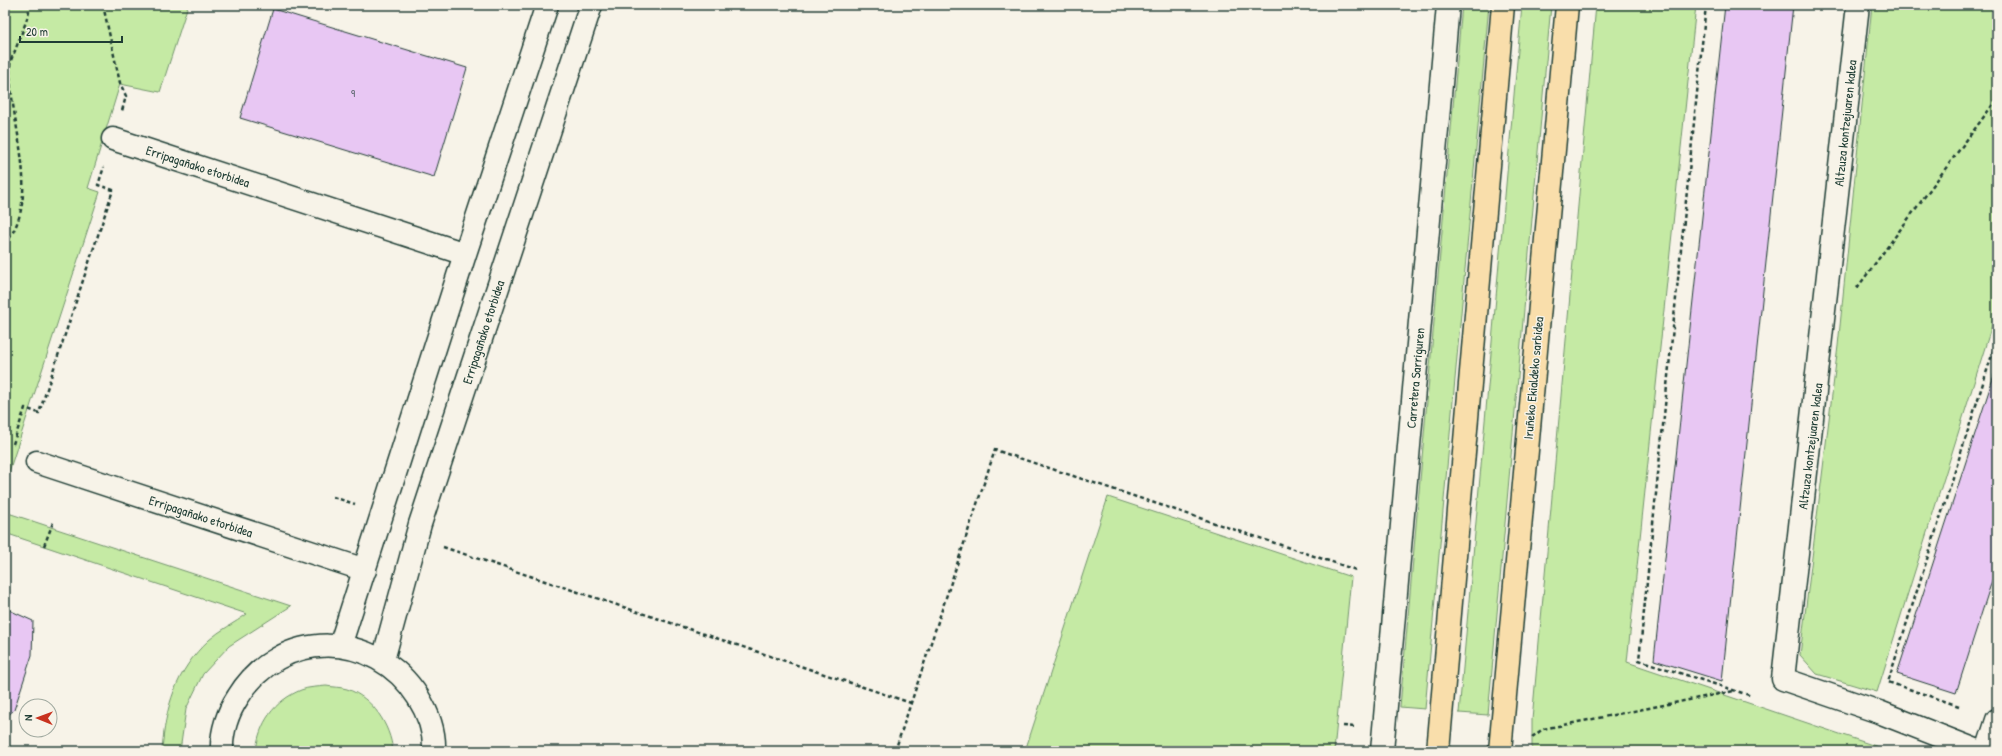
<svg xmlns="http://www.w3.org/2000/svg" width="2002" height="756" viewBox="0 0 2002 756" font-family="'Patrick Hand',sans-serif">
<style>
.green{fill:#c5eaa4;stroke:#72946c}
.building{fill:#e8c7f3;stroke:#1f3d34}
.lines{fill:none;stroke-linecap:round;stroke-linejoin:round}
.minor-casing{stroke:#1f3d34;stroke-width:25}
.highway-casing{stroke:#1f3d34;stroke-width:25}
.path{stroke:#1f3d34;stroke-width:2.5;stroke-dasharray:4 3;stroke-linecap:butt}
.minor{stroke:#f7f3e8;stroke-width:22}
.highway{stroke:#f9deab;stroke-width:22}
.labels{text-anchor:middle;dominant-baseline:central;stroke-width:3;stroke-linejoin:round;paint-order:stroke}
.number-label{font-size:11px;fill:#516064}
.street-label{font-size:13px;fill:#1f3d34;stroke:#f7f3e8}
</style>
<rect width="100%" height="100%" fill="#f7f3e8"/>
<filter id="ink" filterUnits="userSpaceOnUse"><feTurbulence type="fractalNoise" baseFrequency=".025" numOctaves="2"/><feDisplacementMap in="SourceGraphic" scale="8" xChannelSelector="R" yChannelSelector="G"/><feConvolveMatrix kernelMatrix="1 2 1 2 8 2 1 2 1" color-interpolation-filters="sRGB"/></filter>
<g filter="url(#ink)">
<path class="green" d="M5,5H188L160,92L120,84L88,188L100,192L5,484Z
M1462,5H1489L1425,709L1400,707Z
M1522,5H1551L1488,715L1459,713Z
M1596,5H1696L1627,662L1890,751H1532V720Z
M1872,5H1997V309L1877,692L1817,674L1800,655L1838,346Z
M1108,497L1351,577L1334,751H1025Z
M5,512L291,606L229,646L203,674L186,709L180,751H162C165,708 176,670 209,640C220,630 235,623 247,614L5,533Z
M326,686C332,687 340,687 347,689C373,698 390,725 393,751H256C259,723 274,701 301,690C308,687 318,687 326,686Z"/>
<path class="building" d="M1725,5H1793L1722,681L1654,660Z
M273,9L467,68L434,177L240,118Z
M1997,366V565L1956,693L1897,674Z
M9,610L33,621L32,655L14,710L5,718V617Z"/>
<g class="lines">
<defs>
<path id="minor" d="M1858,5L1783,679L1879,712L1978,751
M113,139L465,254
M37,462L365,570
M340,646L465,254L547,5
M383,660L420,524L591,5
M222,751C221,732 228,712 238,697C280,628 375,629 418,697C428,713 435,732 434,751
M1382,751L1448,5
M1987,751L1997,720"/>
<path id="highway" d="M1438,751L1503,5
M1500,751L1567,5"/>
</defs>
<use href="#minor" class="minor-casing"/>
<use href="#highway" class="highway-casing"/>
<path class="path" d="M103,5L120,83L126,96L122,111
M1706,5L1639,660L1752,696
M5,244C44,197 8,120 10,66C10,60 14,54 16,48C21,34 28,20 30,5
M1857,288L1997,99
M13,444L25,408L39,413L113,190L98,185L104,167
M5,468L7,462
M333,497L355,504
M44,546L54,520
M443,547L911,703
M1959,706L1888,682L1997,339
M1343,726L1355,727
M1532,737L1543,729L1734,691
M895,751L995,450L1356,570"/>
<use href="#minor" class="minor"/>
<use href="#highway" class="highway"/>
</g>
</g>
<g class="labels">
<g class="number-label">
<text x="353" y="93">9</text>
</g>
<g class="street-label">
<text transform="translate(1845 123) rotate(-84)">Altzuza kontzejuaren kalea</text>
<text transform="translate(198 166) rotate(18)">Erripagañako etorbidea</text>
<text transform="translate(483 332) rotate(-72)">Erripagañako etorbidea</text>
<text transform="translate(1415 378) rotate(-85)">Carretera Sarriguren</text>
<text transform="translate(1533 378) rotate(-85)">Iruñeko Ekialdeko sarbidea</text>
<text transform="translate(1810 446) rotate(-83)">Altzuza kontzejuaren kalea</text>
<text transform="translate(201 516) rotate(18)">Erripagañako etorbidea</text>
</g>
</g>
<rect width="2002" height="756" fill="none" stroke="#f7f3e8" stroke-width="20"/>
<rect x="10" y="10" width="1982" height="736" fill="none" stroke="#1f3d34" stroke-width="1.5" filter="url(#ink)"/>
<g transform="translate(38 718) rotate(271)"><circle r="19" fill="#f7f3e8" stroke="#a1aaa0"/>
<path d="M0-3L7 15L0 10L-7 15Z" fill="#c8321e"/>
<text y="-6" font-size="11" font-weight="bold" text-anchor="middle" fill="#1f3d34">N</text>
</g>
<path d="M20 36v6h102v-6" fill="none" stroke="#1f3d34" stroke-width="2"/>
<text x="26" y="36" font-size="12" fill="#1f3d34" stroke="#f7f3e8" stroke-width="3" paint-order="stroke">20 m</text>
</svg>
